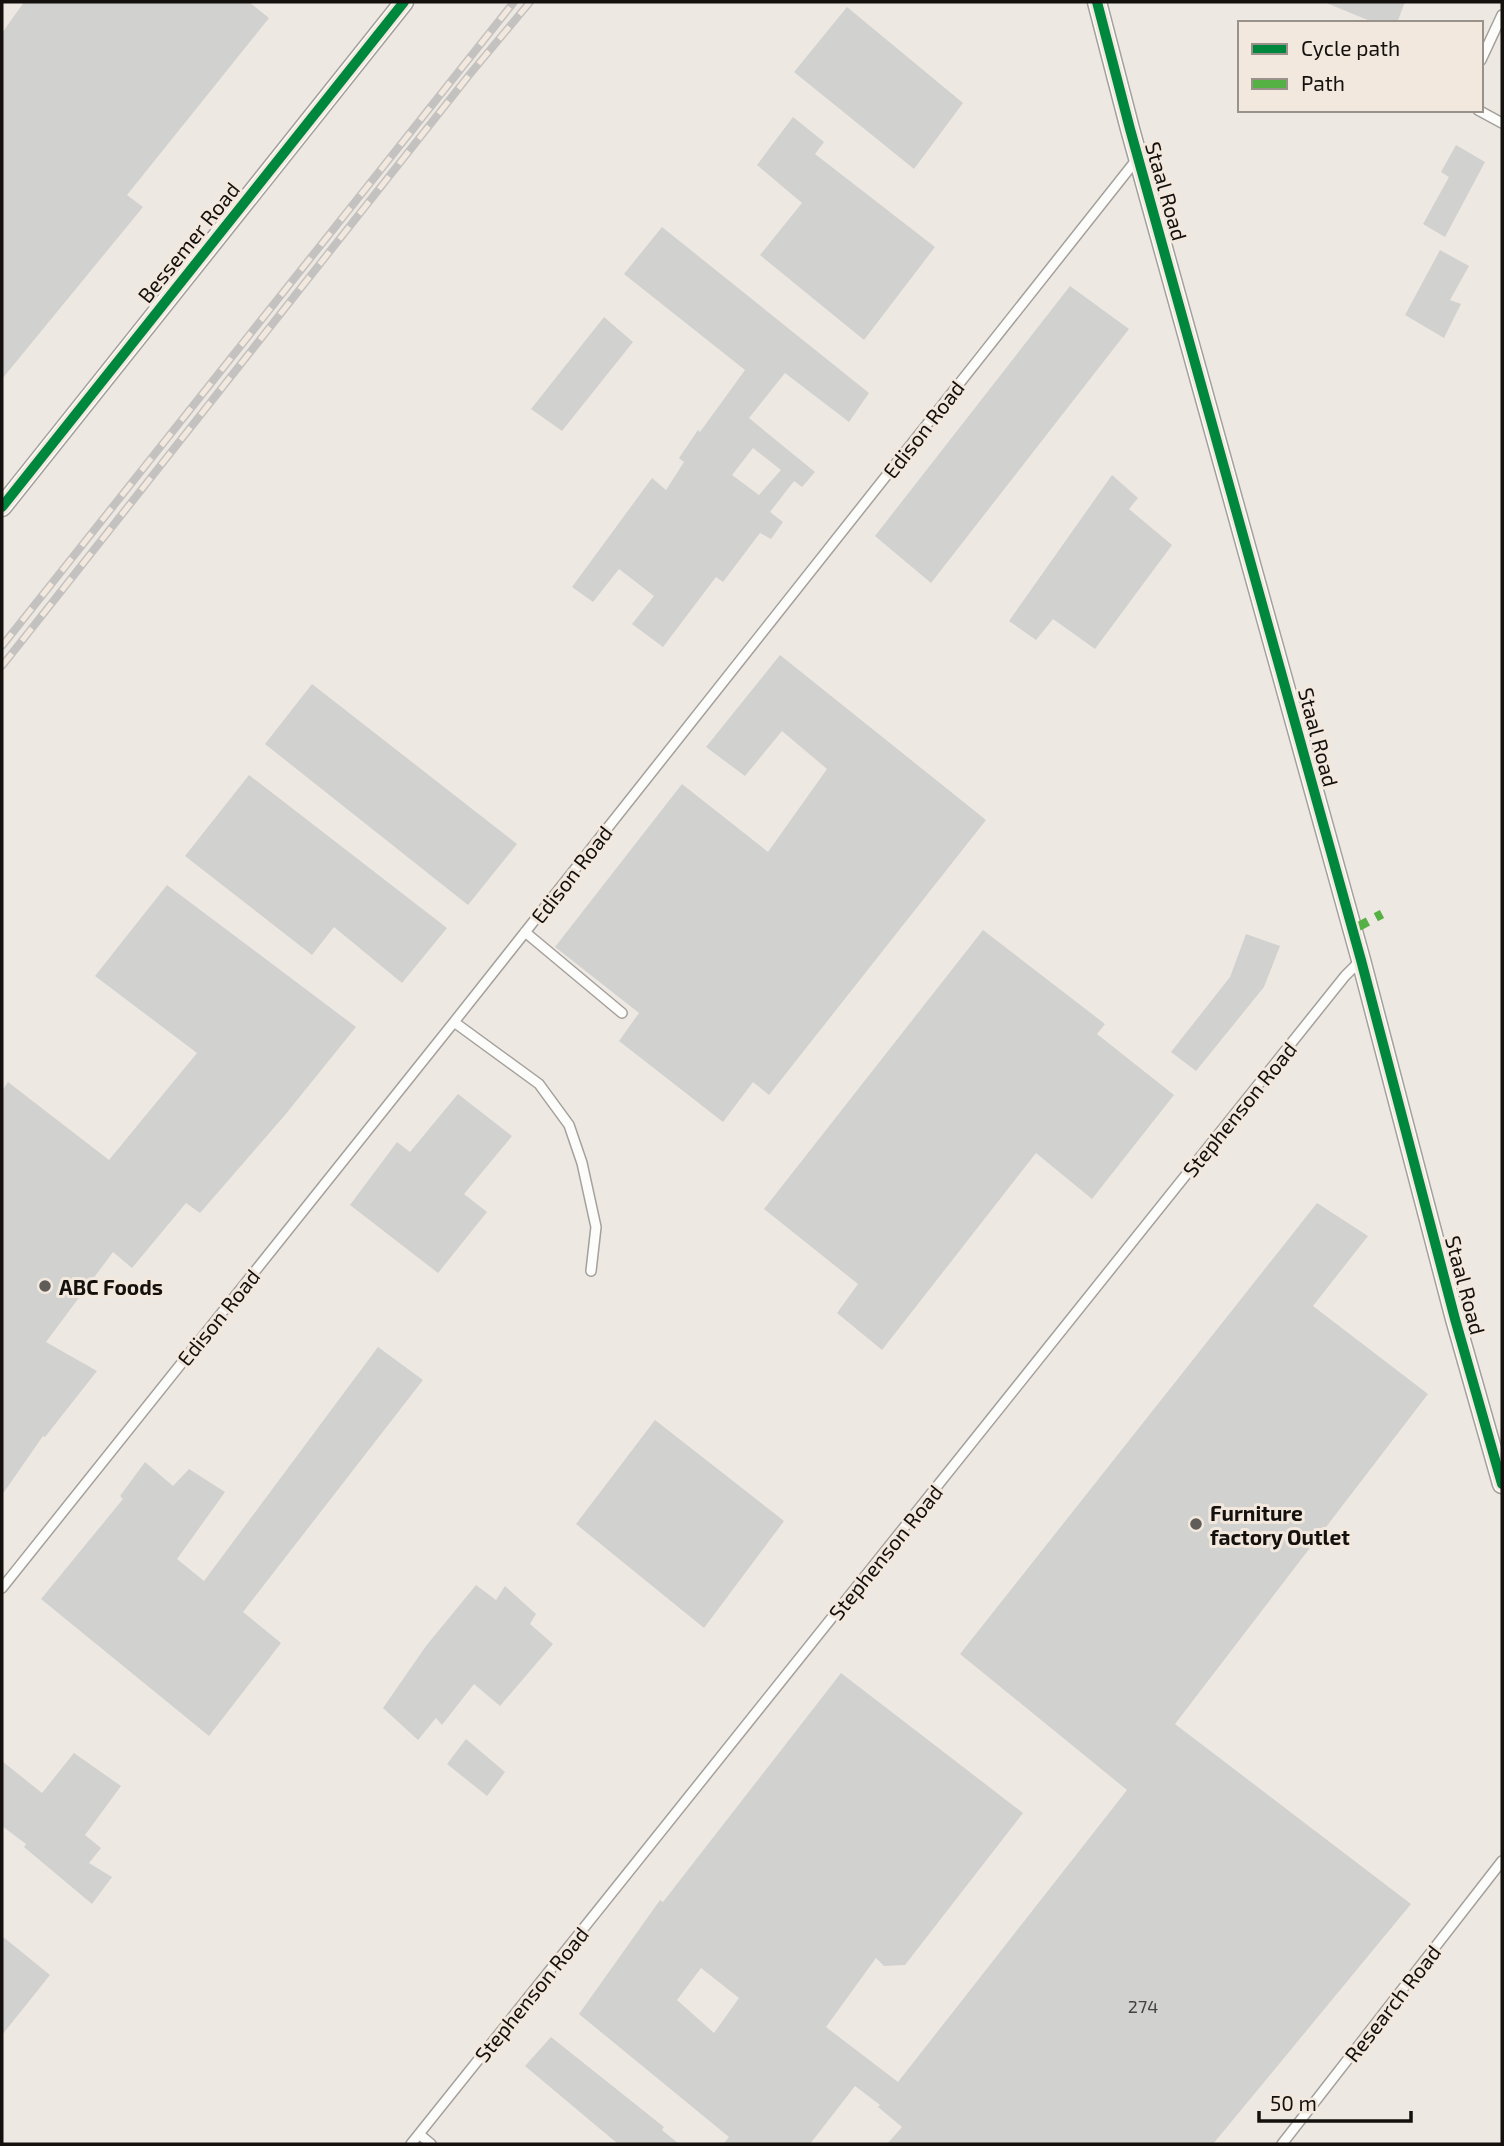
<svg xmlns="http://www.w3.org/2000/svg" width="1504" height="2146" viewBox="0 0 1504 2146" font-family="'Exo 2',sans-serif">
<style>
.building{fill:#d1d1d0;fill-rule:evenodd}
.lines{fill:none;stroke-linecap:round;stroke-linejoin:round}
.lane-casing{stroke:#a4a09c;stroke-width:12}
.street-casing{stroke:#a4a09c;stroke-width:21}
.lane{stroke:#fcfcfb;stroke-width:9}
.street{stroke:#fcfcfb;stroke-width:18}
.rail-casing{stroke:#c4c2c0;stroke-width:8}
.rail{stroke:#f2e8de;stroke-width:5;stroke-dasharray:16;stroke-linecap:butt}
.quiet{stroke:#55b144;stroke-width:9;stroke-dasharray:18 9;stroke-linecap:butt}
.cycleway-casing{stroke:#f2e8de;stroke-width:15}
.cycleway{stroke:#00873e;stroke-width:10}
.poi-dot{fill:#605c58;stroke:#f2e8de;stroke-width:2.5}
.labels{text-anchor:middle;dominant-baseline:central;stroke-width:6;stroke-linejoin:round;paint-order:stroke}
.number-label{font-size:18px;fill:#44413f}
.street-label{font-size:21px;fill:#14100d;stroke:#f2e8de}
.poi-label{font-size:21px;font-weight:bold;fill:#14100d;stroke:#f2e8de;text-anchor:start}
</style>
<rect width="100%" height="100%" fill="#eee8e2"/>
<path class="building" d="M24,2H249L269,18L127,195L143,207L2,379V33Z
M1324,2H1405L1397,23H1375Z
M847,7L963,103L914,169L794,72Z
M793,117L824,142L815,154L935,247L864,340L760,255L802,203L757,165Z
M1456,145L1485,162L1445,237L1423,224L1449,177L1441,172Z
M662,227L869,393L849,422L785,373L749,418L815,472L802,487L794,481L770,512L783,522L771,539L760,533L723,582L716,577L663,647L632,624L654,596L619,569L593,602L572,587L652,478L666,490L684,462L679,458L698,430L700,432L745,370L624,274ZM753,448L781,470L759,495L732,475Z
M1440,250L1469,266L1450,300L1461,304L1444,338L1405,315Z
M1070,286L1129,329L931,583L875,536Z
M604,317L633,342L562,431L531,409Z
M1112,475L1138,498L1129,509L1172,545L1095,649L1053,619L1036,640L1009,621Z
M780,655L986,820L769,1095L753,1082L723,1122L619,1041L639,1013L555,947L682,784L768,852L827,769L782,731L745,776L706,747Z
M312,684L517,844L468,905L265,744Z
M249,775L447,928L402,983L334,927L312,955L185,856Z
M167,885L356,1027L285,1115L200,1213L186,1203L132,1268L113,1252L46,1342L97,1371L45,1437L43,1436L2,1495V1091L8,1082L109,1160L197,1053L95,976Z
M983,930L1105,1024L1097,1034L1174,1095L1092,1199L1036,1153L882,1350L837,1313L858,1284L764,1209Z
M1246,934L1280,946L1264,987L1196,1071L1171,1052L1230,977Z
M458,1094L512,1136L464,1194L487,1212L438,1273L350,1205L397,1142L410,1152Z
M1317,1203L1368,1236L1313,1306L1428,1394L1175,1724L1411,1904L1213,2144H887L902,2127L878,2107L880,2105L855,2086L810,2144H723L729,2137L579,2014L660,1900L663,1902L841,1673L1023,1813L905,1965L884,1966L876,1958L826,2027L898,2082L1127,1790L960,1654ZM701,1968L739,1998L714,2033L677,2000Z
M378,1347L423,1380L243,1612L281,1643L209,1736L41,1599L123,1499L120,1496L145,1462L173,1486L189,1469L225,1492L177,1559L204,1581Z
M655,1420L784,1521L704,1628L576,1524Z
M476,1585L496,1600L505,1586L536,1614L530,1624L553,1644L500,1706L474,1684L442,1725L436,1718L418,1740L383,1708L426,1646Z
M466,1739L505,1772L487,1796L447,1764Z
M74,1753L121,1786L85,1835L101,1848L89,1863L112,1877L92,1904L24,1847L26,1844L2,1826V1761L42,1793Z
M2,1936L50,1975L2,2035Z
M551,2037L664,2127L662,2130L679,2144H618L525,2066Z"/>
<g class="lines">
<defs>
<path id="lane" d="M1481,60L1502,15
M1478,110L1502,123
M525,932L622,1013
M454,1022L539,1084L569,1125L582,1163L596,1227L591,1271
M2,1588L454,1022L1137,159
M419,2134L431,2144
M411,2144L1345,976L1361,960
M1282,2144L1502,1861"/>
<path id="street" d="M1097,2L1130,129L1361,960L1455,1319L1502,1484
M2,507L404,2"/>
</defs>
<use href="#lane" class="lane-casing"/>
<use href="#street" class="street-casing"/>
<use href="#lane" class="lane"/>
<use href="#street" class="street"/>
<defs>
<path id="rail" d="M2,646L514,2
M2,666L470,74L530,2"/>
</defs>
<use href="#rail" class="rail-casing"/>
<use href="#rail" class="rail"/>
<path class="quiet" d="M1352,930L1382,914"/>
<defs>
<path id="cycleway" d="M1097,2L1130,129L1361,960L1455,1319L1502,1484
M2,507L404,2"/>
</defs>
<use href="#cycleway" class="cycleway-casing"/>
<use href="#cycleway" class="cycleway"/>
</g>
<g class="poi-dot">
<circle cx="45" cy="1286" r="7"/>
<circle cx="1196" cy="1524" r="7"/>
</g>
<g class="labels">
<g class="number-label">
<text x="1143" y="2006">274</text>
</g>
<g class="street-label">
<text transform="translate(1167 191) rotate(74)">Staal Road</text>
<text transform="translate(188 242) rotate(-51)">Bessemer Road</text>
<text transform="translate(923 429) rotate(-52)">Edison Road</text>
<text transform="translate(1319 737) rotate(75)">Staal Road</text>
<text transform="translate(571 874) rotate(-52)">Edison Road</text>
<text transform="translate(1239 1109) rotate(-51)">Stephenson Road</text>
<text transform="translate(1466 1285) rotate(75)">Staal Road</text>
<text transform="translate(218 1317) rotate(-51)">Edison Road</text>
<text transform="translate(885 1552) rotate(-51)">Stephenson Road</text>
<text transform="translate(531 1994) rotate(-51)">Stephenson Road</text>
<text transform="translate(1392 2003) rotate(-52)">Research Road</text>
</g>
<g class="poi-label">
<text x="59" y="1286">ABC Foods</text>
<text x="1210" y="1512">Furniture<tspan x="1210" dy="24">factory Outlet</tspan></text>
</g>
</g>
<rect width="1504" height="2146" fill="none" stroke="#14100d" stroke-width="7"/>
<rect x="1238" y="21" width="245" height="91" fill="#f2e8de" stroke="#99928a" stroke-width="2"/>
<rect x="1252" y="44" width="35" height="10" fill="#00873e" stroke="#99928a" stroke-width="2"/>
<text x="1301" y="56" font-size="21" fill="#14100d">Cycle path</text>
<rect x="1252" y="79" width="35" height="10" fill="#55b144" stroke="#99928a" stroke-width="2"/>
<text x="1301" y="91" font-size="21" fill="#14100d">Path</text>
<path d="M1259 2111v10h152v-10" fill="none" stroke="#14100d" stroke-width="3.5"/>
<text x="1270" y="2111" font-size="21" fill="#14100d" stroke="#f2e8de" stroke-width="5" paint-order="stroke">50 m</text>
</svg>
